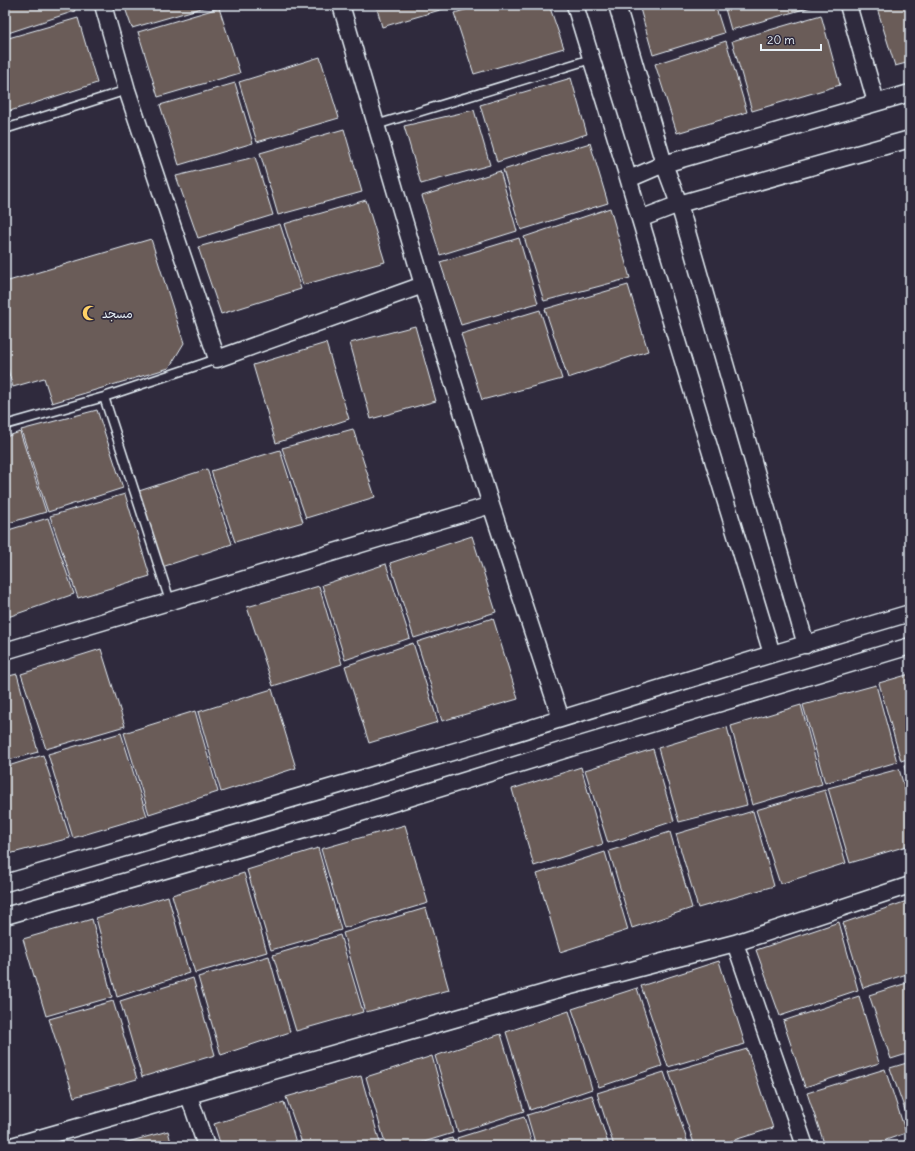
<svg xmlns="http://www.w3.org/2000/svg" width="915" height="1151" viewBox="0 0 915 1151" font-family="Delius,'Playpen Sans Arabic',sans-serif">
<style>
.building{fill:#6a5b58;stroke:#e8f1f8}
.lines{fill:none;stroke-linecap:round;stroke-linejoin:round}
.lane-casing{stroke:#e8f1f8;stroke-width:11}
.street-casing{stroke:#e8f1f8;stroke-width:19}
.lane{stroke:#2f2a3d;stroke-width:8}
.street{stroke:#2f2a3d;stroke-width:16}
.labels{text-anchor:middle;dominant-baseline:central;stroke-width:3.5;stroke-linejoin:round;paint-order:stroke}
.poi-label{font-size:12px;fill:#e8f1f8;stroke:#2f2a3d;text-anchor:start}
</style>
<rect width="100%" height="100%" fill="#2f2a3d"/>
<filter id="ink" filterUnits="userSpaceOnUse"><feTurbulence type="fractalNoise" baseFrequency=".025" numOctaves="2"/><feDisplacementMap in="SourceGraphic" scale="8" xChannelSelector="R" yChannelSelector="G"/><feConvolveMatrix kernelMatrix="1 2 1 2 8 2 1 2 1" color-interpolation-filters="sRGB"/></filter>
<g filter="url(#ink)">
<path class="building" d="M5,5H73L75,11L5,34Z
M124,5H212L132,28Z
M376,5H457L382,27Z
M483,5H549L564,48L474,74L454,13Z
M639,5H715L724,33L653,55Z
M724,5H818L731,30Z
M876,5H910V62L895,66Z
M219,8L240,73L158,97L138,32Z
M821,15L840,85L752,111L732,41Z
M78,18L97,83L10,111L5,98V39Z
M726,41L747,112L677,133L655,64Z
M320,57L339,118L257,142L239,82Z
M571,78L587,134L497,162L480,105Z
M235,83L253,143L179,165L160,105Z
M474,110L490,165L421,184L404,126Z
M344,129L362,192L278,215L260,153Z
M590,143L608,203L521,230L503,170Z
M255,157L273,215L198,238L176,176Z
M500,171L517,231L440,255L422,196Z
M366,200L385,262L303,285L284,224Z
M610,208L630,278L544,301L524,237Z
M280,224L301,289L221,314L198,247Z
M519,238L538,303L461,325L440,262Z
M151,239L184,343L169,368L52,403L44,378L13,387L5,360V282Z
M628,285L648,351L568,378L545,309Z
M540,310L562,379L482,400L461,334Z
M415,326L436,401L371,419L350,343Z
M326,343L349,419L276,443L253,365Z
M97,410L123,488L48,512L21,430Z
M353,429L375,497L306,518L282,448Z
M20,432L46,512L5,524V437Z
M280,450L303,522L235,542L211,471Z
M207,469L232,544L162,567L139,491Z
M125,494L150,576L78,598L50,516Z
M48,518L74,594L5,618V531Z
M472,536L496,612L414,638L390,563Z
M386,564L410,638L345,660L322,585Z
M319,586L342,664L273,686L247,607Z
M493,618L518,699L442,721L417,642Z
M413,643L438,722L369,743L345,666Z
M101,649L125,726L46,749L21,674Z
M17,674L38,752L5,761V677Z
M910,674V758L901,761L879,683Z
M876,685L897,762L825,783L803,705Z
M272,689L296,768L221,792L198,712Z
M801,705L822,784L752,805L731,726Z
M195,711L218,792L149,814L124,733Z
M727,727L747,805L679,822L658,748Z
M121,733L147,816L73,838L48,754Z
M653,749L674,821L608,843L585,770Z
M43,755L70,838L5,855V767Z
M910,764V786L904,766Z
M581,767L603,844L534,866L512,789Z
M899,769L910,807V845L850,863L828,788Z
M825,790L846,863L780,884L756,810Z
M753,811L774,886L698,908L676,834Z
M405,825L428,903L344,928L321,849Z
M670,832L692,908L632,928L609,851Z
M318,848L341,930L271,950L247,870Z
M605,852L628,930L560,952L537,874Z
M244,873L267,952L195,973L172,895Z
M168,896L189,973L117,997L96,918Z
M910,900V973L863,988L843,923Z
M426,908L449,990L366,1012L343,933Z
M92,919L112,997L46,1016L23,939Z
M839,922L858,990L780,1016L756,950Z
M340,935L363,1012L296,1031L273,955Z
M269,956L290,1032L221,1055L198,977Z
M719,961L745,1044L668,1067L641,986Z
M193,978L215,1055L142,1077L120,1001Z
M910,982V1053L891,1059L869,995Z
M637,988L662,1066L599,1087L572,1009Z
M859,996L879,1063L805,1087L783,1021Z
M113,1001L137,1079L74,1097L49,1019Z
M569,1011L592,1089L530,1110L506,1032Z
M501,1034L524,1111L458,1132L435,1056Z
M747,1049L773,1128L715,1146H695L669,1072Z
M432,1056L453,1133L411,1146H386L366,1077Z
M910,1062V1124L890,1068Z
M885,1069L906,1133L869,1146H825L807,1093Z
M664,1072L689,1146H614L597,1093Z
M361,1076L381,1146H303L286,1097Z
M592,1095L609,1146H536L527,1115Z
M284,1102L297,1146H221L214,1124Z
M524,1117L533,1146H459L457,1138Z
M168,1131L172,1146H113Z
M452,1138L455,1146H426Z
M910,1140V1146H892Z"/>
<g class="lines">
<defs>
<path id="lane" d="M376,125L591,59
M5,129L127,90
M104,397L170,601
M5,425L104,397L217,359"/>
<path id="street" d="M103,5L127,90L217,359L423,285
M341,5L423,285L491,505L561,719
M575,5C596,76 620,147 640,219L772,654L910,613
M617,5L664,164L910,93
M848,5L876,102
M629,179L664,164L679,204L806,645
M640,219L679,204L910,139
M5,651L491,505
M5,883L476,745L772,654
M5,916L328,823L577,746L910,646
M189,1096L206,1146
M12,1146L555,990L735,943
M805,1146L735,943L910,885"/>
</defs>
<use href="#lane" class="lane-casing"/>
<use href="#street" class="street-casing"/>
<use href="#lane" class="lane"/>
<use href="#street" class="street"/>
</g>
</g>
<defs>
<symbol id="mosque-bare" viewBox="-9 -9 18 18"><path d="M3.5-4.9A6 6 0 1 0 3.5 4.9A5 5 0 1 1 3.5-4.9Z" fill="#ffd166" stroke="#2f2a3d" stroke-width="2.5" paint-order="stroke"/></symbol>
</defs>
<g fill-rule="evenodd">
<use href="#mosque-bare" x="79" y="302" width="22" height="22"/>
</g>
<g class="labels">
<g class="poi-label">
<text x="102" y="313">مسجد</text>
</g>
</g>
<rect width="915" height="1151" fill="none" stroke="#2f2a3d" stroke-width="20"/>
<rect x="10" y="10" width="895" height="1131" fill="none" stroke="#e8f1f8" stroke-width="1.5" filter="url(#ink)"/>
<path d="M761 44v6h60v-6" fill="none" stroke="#e8f1f8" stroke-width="2"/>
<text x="767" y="44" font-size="12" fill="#e8f1f8" stroke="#2f2a3d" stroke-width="3" paint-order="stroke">20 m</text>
</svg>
